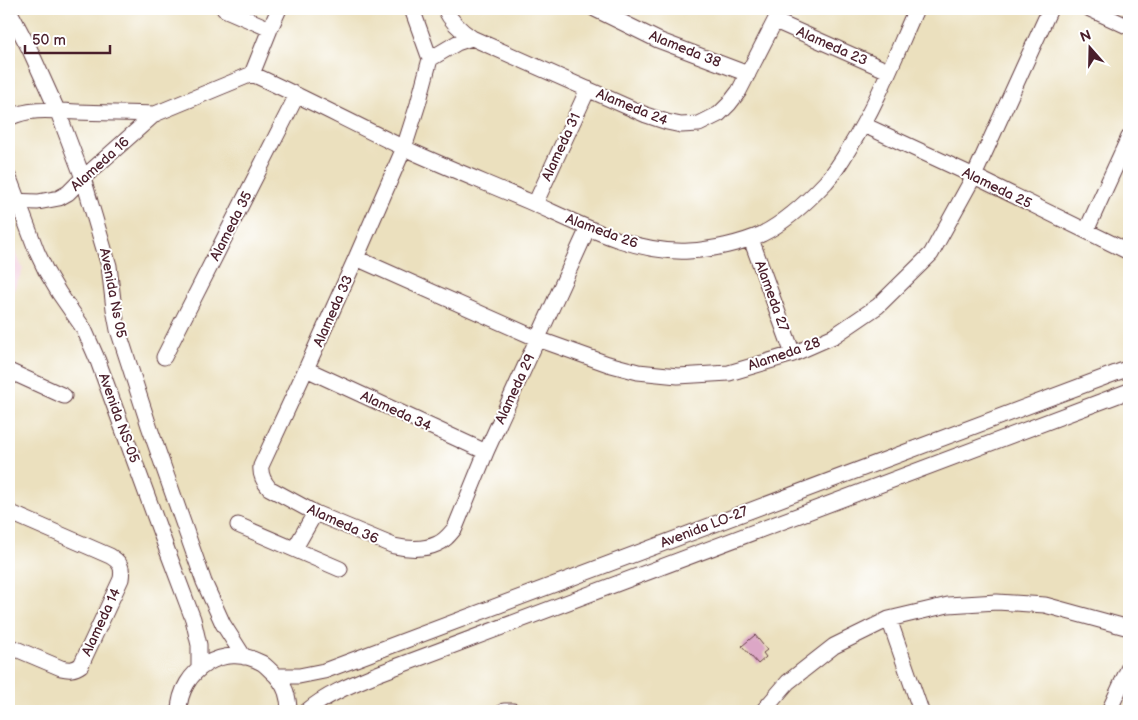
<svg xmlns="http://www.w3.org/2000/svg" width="1138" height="720" viewBox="0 0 1138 720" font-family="'Balsamiq Sans',sans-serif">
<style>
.built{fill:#f3cfdf}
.building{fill:#dca7c6}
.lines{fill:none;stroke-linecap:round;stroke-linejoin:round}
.minor-casing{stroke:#623c41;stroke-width:17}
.minor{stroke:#fff;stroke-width:15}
.labels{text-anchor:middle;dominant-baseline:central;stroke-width:4;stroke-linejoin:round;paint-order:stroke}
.street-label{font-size:14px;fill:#4a1f2b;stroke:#fff}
</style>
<rect width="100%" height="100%" fill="#fff"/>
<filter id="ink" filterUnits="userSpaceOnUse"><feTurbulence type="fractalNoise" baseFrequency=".02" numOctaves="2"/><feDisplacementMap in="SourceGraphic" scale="10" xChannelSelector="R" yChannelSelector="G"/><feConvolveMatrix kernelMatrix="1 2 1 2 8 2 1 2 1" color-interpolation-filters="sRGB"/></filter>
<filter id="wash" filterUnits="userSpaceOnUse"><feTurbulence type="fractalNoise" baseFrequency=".0096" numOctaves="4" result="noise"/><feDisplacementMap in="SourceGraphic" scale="20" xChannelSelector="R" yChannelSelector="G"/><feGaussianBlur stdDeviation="1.12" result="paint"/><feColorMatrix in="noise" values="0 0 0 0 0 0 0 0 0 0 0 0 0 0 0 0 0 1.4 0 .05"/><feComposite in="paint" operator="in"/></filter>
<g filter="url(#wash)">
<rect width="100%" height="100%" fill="#ebe0be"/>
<path class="built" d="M9,236L23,269L9,301Z"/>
<g id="blocks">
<path class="building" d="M755,635L767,650L763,653L766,657L758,664L742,646Z"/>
</g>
</g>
<g filter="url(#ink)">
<use href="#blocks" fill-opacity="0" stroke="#623c41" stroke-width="1"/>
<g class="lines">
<defs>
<path id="minor" d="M224,9L270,29
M412,9L430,59L418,104L404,148L356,258L306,369L261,466C260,475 263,481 269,488L315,513L394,546C408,549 424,550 437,544C445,541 450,534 455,528L486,452L588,228
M445,9C451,22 460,30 472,38L646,115L667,122L681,125L699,124L719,114L729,104L739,91L781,9
M595,9L658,40L748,74
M1090,9L1129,27
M9,10L30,50L58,112L83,178L109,266L114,309L118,330L149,426L204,582L223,624L244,657
M775,21L888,71
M430,59L457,43L472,38
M252,74C303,97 352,123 402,147C443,166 486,183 528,201C578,223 633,254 689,251C711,250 742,243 762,234C784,223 809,200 826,182C835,172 843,159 850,147C877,104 895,56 916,9
M252,74L270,29L279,9
M9,118C31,107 54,111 77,112C103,113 129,113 155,114
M864,125L974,176L1129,252
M9,178L37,252L46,271L59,293L84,329L98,361L167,550L193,619L199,645V669
M9,201L38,202L59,198L68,193L83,178L155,114L252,74
M535,204L588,89
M1086,231L1129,137
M751,239L793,354
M356,258L538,339L608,364L638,372L678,376L729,373L793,354L834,336L878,306L931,254L974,176L1050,9
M164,357L297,95
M306,369L486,452
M9,371L64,396
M9,512L110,556C120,562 123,567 121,579L81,665C74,670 69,670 61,668L9,646
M238,525L340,569
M295,548L315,513
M889,619L921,711
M277,676H299L324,671L1129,368
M179,711C180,670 224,642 262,663C265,665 268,668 271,671C277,676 283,684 286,692C288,698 289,705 289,711
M307,711C327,694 353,684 377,674L1129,391
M504,711H513
M763,711L788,682L834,646L889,619L948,605L997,602L1045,605L1129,628
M1109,711L1129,667"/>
</defs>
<use href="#minor" class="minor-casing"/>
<use href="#minor" class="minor"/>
</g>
</g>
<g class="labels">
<g class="street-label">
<text transform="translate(832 46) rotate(24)">Alameda 23</text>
<text transform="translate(685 49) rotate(22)">Alameda 38</text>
<text transform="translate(632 107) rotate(22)">Alameda 24</text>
<text transform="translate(561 147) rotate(-65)">Alameda 31</text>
<text transform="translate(100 164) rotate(-42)">Alameda 16</text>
<text transform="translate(997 188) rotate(26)">Alameda 25</text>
<text transform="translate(231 226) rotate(-63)">Alameda 35</text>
<text transform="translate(602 231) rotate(20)">Alameda 26</text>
<text transform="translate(113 293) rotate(79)">Avenida Ns 05</text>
<text transform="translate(772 296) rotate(70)">Alameda 27</text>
<text transform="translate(333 311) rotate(-66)">Alameda 33</text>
<text transform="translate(784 354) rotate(-19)">Alameda 28</text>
<text transform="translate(515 389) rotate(-65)">Alameda 29</text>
<text transform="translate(396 411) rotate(25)">Alameda 34</text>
<text transform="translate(119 418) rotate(70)">Avenida NS-05</text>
<text transform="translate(343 524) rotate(24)">Alameda 36</text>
<text transform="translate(704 527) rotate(-21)">Avenida LO-27</text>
<text transform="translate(101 622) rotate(-65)">Alameda 14</text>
</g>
</g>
<rect width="1138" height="720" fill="none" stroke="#fff" stroke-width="30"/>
<g transform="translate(1090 48) rotate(340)" stroke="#ffffff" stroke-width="4" paint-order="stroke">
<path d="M0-4L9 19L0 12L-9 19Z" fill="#4a1f2b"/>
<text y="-8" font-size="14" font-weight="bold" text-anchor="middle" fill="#4a1f2b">N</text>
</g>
<path d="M25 45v8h85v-8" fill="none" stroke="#4a1f2b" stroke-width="2.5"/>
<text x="32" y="45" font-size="15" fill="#4a1f2b" stroke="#ffffff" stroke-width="4" paint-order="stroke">50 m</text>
</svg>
